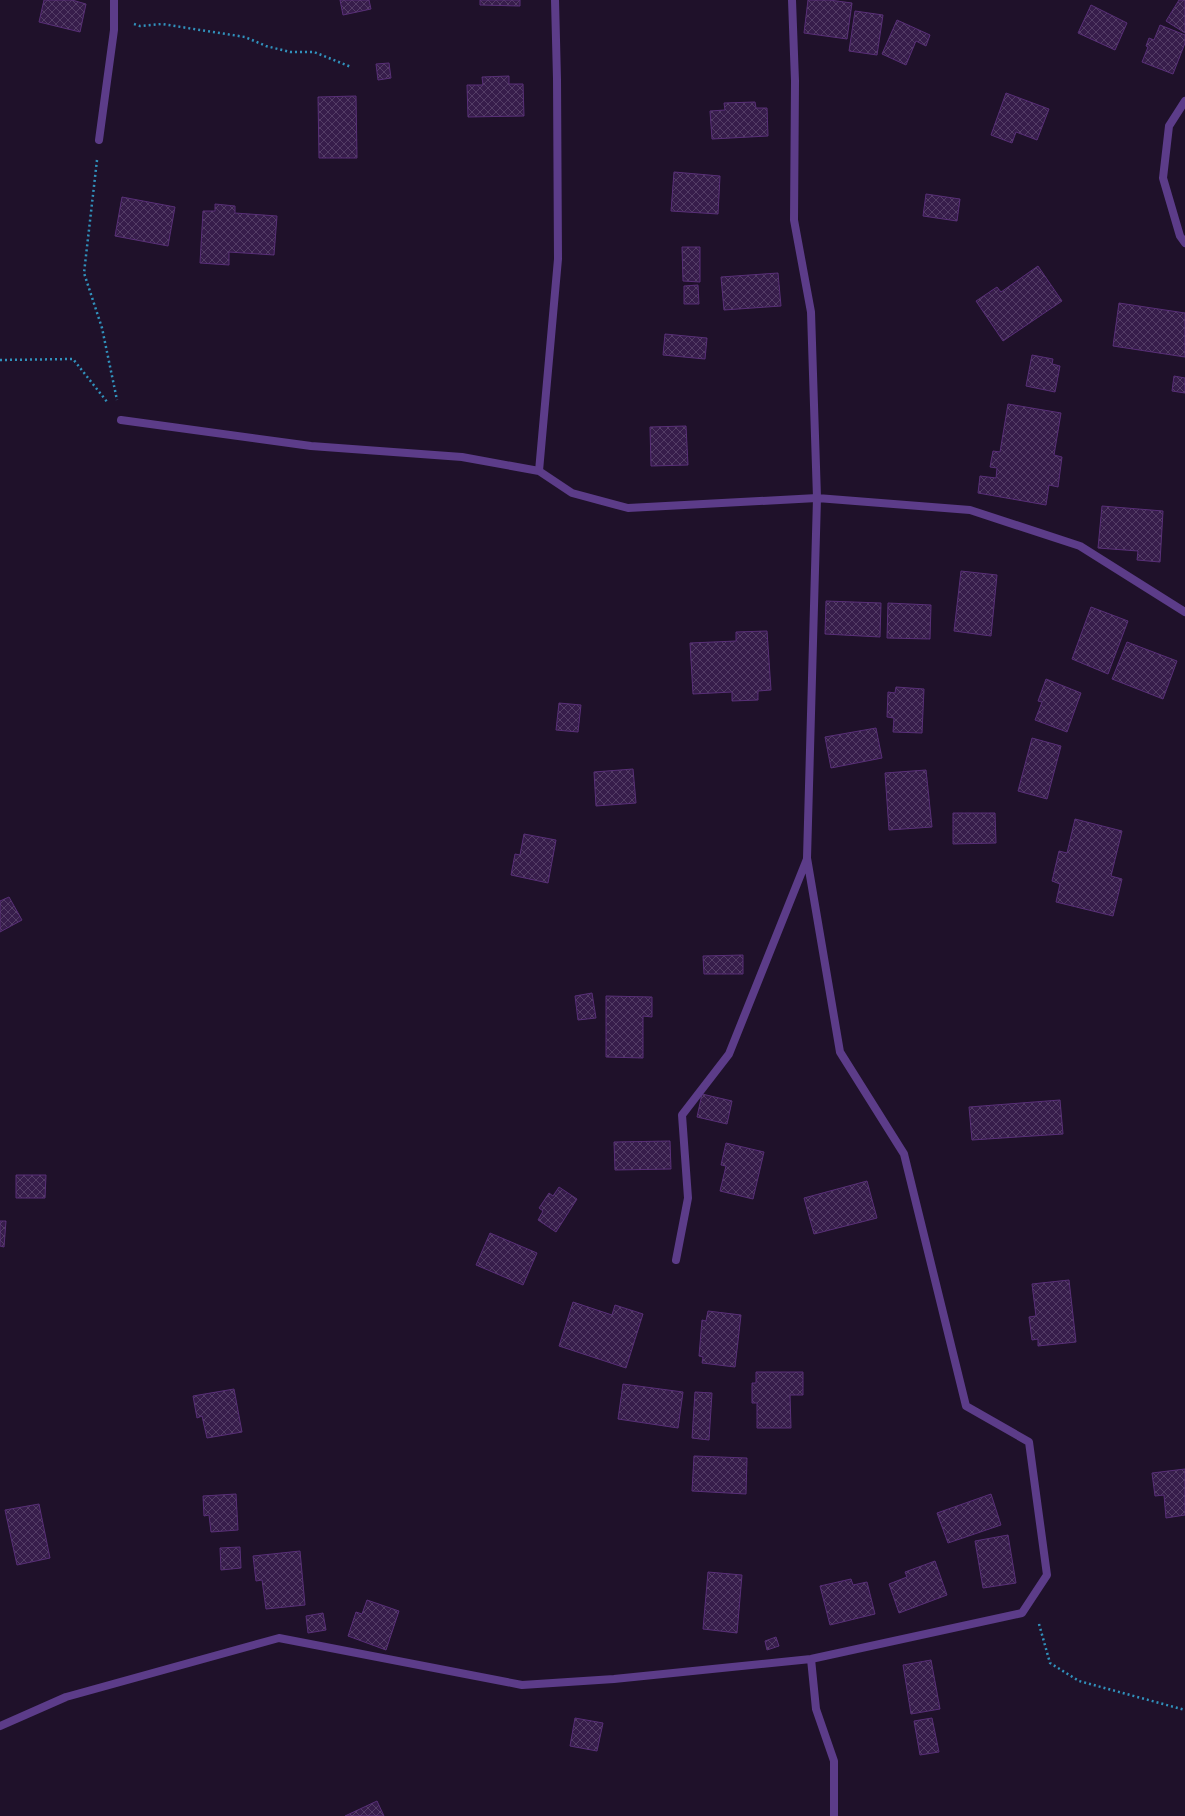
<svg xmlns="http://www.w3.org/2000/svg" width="1185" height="1816" viewBox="0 0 1185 1816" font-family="'Space Grotesk',sans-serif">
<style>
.building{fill:url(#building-cross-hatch);stroke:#582f77}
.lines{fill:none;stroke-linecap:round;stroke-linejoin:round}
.path{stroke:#3191bc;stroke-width:2.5;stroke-dasharray:2 3;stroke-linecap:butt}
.minor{stroke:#5c3c89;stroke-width:8}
</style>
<defs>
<pattern id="building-cross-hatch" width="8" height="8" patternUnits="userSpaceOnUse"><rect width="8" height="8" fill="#371d4b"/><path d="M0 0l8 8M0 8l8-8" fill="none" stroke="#543d66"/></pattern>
</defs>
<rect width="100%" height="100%" fill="#1f112a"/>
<path class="building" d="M44,0H72L86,4L80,32L39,22Z
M340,0H369L371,9L343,15Z
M480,0H520V6L480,5Z
M808,0H829L852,3L847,39L804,33Z
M1179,0H1185V33L1166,21Z
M1091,5L1127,23L1115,50L1078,33Z
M855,11L883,15L877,55L849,51Z
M897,20L930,35L926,46L916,41L906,65L882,54Z
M1160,25L1185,35V43L1173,74L1142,62L1148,47L1146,46L1149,38L1154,40Z
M389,63L391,78L378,80L376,64Z
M509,76V84H523L524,116L468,117L467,85H483L482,77Z
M1006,93L1049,109L1037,140L1016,132L1012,143L991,135Z
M356,96L357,158H319L318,97Z
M755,102L756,108H767L768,136L712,139L710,111L725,110L724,103Z
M674,172L720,176L718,214L671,211Z
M926,194L960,199L957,221L923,216Z
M122,197L175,207L168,246L115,236Z
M215,204L235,206V213L277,216L274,255L229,252V265L200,263L203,211H215Z
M682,247H700V282L683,281Z
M1038,266L1062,301L1003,341L976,301L997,287L1001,292Z
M778,273L781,306L724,310L721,277Z
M698,285L699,304H684V286Z
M1119,303L1185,313V357L1113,346Z
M665,334L707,338L705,359L663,355Z
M1032,355L1053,359L1052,364L1060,366L1055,392L1026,386Z
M1174,376L1185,378V393L1172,391Z
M1008,404L1061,413L1054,455L1062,457L1058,487L1049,485L1046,505L978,493L980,476L996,478L997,468L990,467L993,451L1000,452Z
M686,426L688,465L651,466L650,427Z
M1102,506L1163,511L1160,562L1137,560L1138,551L1098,548Z
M961,571L997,575L991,636L954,631Z
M826,601L881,603L880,637L825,634Z
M888,603L931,605L930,639L887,638Z
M1091,607L1128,621L1108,674L1072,659Z
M767,631L771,690L758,691V700L732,701V692L693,694L690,643L736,641V632Z
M1127,642L1177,661L1163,699L1112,679Z
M1046,679L1081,693L1067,732L1035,720L1042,702L1038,701Z
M896,687L924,689L922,733L893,732L894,718L887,717L888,692L895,693Z
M559,703L581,705L578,732L556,730Z
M876,728L882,758L831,768L825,737Z
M1032,738L1061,746L1047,799L1018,791Z
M633,769L636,803L596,806L594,772Z
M926,770L932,827L889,830L885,773Z
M953,813H995L996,843L953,844Z
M1075,819L1122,831L1111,876L1122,879L1113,916L1056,902L1060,884L1052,881L1059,851L1067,853Z
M524,834L556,840L548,883L511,875L515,854L520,855Z
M9,897L22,920L0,932V901Z
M743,955V974H704L703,956Z
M592,993L596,1018L578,1020L575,996Z
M606,996L652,997V1017L643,1016V1058L606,1057Z
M702,1094L732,1101L727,1124L697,1117Z
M1060,1100L1063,1134L972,1140L969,1107Z
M670,1141L671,1169L615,1170L614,1142Z
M726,1143L764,1152L753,1199L720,1191L726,1166L721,1165Z
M16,1175H46L45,1198H16Z
M867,1181L877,1218L814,1234L804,1198Z
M559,1187L577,1199L556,1232L538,1220L543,1211L539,1208L549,1193L553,1196Z
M0,1221H6L4,1247L0,1246Z
M490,1233L537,1253L523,1285L476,1265Z
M1069,1280L1076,1342L1038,1346V1339L1032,1340L1029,1317L1036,1316L1032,1284Z
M573,1302L612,1315L615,1305L643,1314L626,1368L559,1346Z
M708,1311L741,1315L735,1367L702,1363L703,1357L699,1356L702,1320L706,1321Z
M756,1372H803V1395H790L791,1428H757V1403H752V1383H756Z
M623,1384L683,1392L678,1428L618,1419Z
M234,1389L242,1432L207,1438L202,1416L197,1418L193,1396Z
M695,1392L712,1393L709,1440L692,1438Z
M694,1456L747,1458L746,1494L692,1491Z
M1185,1469V1515L1166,1518L1164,1495L1155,1496L1152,1473Z
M236,1494L238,1530L211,1532L209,1515L204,1516L203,1496Z
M991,1494L1001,1525L948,1543L937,1513Z
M39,1504L50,1558L17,1565L5,1510Z
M1008,1535L1016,1583L983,1588L975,1541Z
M240,1547L241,1568L221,1570L220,1548Z
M300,1551L305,1605L266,1609L262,1580L256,1581L253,1556Z
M935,1561L947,1595L899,1613L889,1584L907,1577L905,1572Z
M708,1572L742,1575L737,1633L703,1629Z
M851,1579L853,1585L867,1582L875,1614L830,1625L820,1586Z
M367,1600L399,1611L386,1650L348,1636L356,1612L362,1614Z
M323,1613L326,1630L308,1633L306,1616Z
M776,1637L779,1646L767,1650L765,1641Z
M931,1660L940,1709L911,1714L903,1665Z
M575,1718L603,1723L597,1751L570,1746Z
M932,1718L939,1752L920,1755L914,1721Z
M377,1801L384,1816H345Z"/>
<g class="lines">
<path class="path" d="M134,24L140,26L162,24L245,37L266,46L290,52H314L351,67
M97,160L84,273L102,328L117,400
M0,360L73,359L108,403
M1039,1624L1050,1663L1079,1681L1185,1710"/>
<path class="minor" d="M555,0L557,79L558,259L539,471L572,493L628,508L817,498L970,510L1080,546L1185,612
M1185,101L1169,126L1163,178L1180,236L1185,243
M99,140L114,30V0
M121,420L311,446L462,457L539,471
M676,1260L688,1198L682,1115L729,1054L807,859
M811,1659L816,1709L834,1761V1816
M0,1726L66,1697L279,1638L522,1685L614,1679L811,1659L1022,1613L1047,1575L1029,1442L966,1406L904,1154L840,1052L807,858L817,498L811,312L794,220L795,81L792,0"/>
</g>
</svg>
